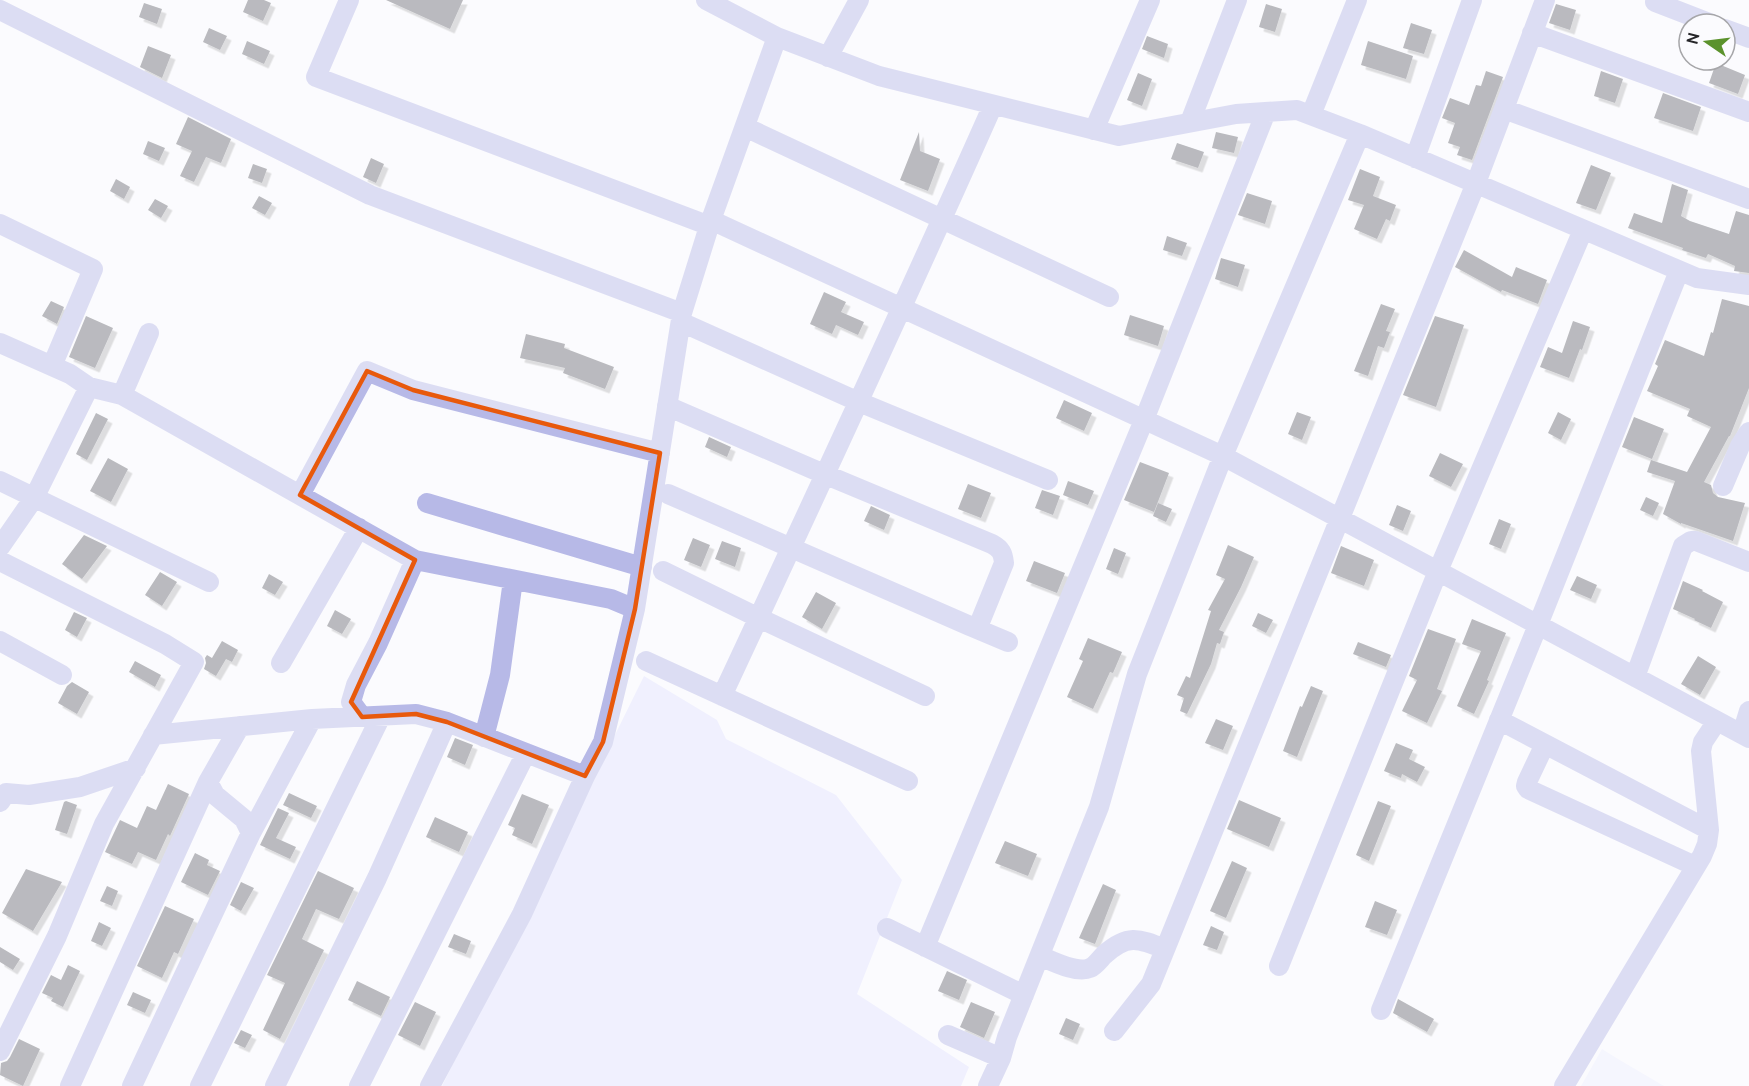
<svg xmlns="http://www.w3.org/2000/svg" width="1749" height="1086" viewBox="0 0 1749 1086" font-family="Cabin,sans-serif">
<style>
.built{fill:#eeeffe}
.green{fill:#e2e3fe}
.building{fill:#6b6c73;filter:url(#shadow)}
.lines{fill:none;stroke-linecap:round;stroke-linejoin:round}
.street{stroke:#b7b9e7;stroke-width:20}
.marked{fill:none;stroke:#e8590c;stroke-width:4.5;stroke-linejoin:round}
</style>
<defs>
<filter id="shadow"><feDropShadow dx="4.5" dy="4.5" stdDeviation="0" flood-color="#0004"/></filter>
</defs>
<rect width="100%" height="100%" fill="#fbfbfe"/>
<path class="built" d="M1602,1049L1618,1059L1664,1086H1581Z"/>
<path class="green" d="M644,676L717,720L726,739L836,795L902,880L857,994L969,1067L961,1086H442Z"/>
<path class="building" d="M248,0H264L271,3L263,21L243,12Z
M386,0H463L450,29Z
M144,3L162,9L157,24L139,17Z
M1266,4L1282,9L1275,32L1259,27Z
M1556,4L1576,10L1570,30L1549,23Z
M1411,23L1432,30L1424,54L1403,48Z
M209,28L227,36L220,50L203,42Z
M1147,36L1168,44L1164,58L1142,49Z
M247,41L270,51L264,64L242,54Z
M1368,41L1413,56L1406,79L1361,65Z
M148,46L171,55L162,78L140,67Z
M1716,63L1745,75L1738,94L1709,83Z
M1486,71L1503,77L1472,160L1457,155L1460,147L1448,143L1455,123L1442,118L1450,98L1469,105L1476,85L1481,86Z
M1601,71L1623,79L1615,103L1594,96Z
M1138,73L1152,79L1142,106L1127,100Z
M1663,93L1701,107L1693,131L1654,118Z
M188,117L231,139L221,163L206,157L194,182L180,176L192,151L176,144Z
M919,132L920,151L940,159L928,191L900,180Z
M1216,132L1238,137L1234,153L1212,148Z
M148,141L165,148L159,161L143,154Z
M1177,143L1204,152L1198,168L1171,159Z
M371,158L384,164L376,183L363,177Z
M253,164L267,169L262,183L248,178Z
M1591,165L1611,173L1596,210L1576,203Z
M1360,169L1380,177L1373,196L1396,205L1390,221L1386,219L1377,239L1354,229L1364,205L1348,200Z
M116,179L130,187L124,199L110,191Z
M1672,184L1688,190L1681,216L1690,221L1729,234L1736,211L1749,215V273L1734,271L1735,266L1708,254L1706,258L1682,250L1683,248L1628,228L1634,213L1662,223Z
M1247,193L1272,201L1265,224L1238,215Z
M259,196L272,203L265,215L252,208Z
M155,199L168,206L161,218L148,210Z
M1167,236L1187,243L1182,256L1163,250Z
M1464,250L1512,277L1516,267L1547,280L1538,304L1502,290L1501,292L1455,267Z
M1221,258L1245,265L1238,287L1215,279Z
M824,292L846,302L841,312L864,322L858,335L836,325L832,334L810,324Z
M1722,299L1749,306V388L1730,436H1729L1704,482L1711,485L1713,493L1718,497L1745,503L1733,541L1681,523V524L1663,514L1675,481L1647,472L1651,460L1687,472L1711,427L1687,416L1690,409L1647,391L1658,366L1655,364L1665,340L1704,356L1711,332L1713,333Z
M51,301L64,307L57,324L42,316Z
M1381,304L1395,309L1386,331L1390,332L1384,348L1378,346L1368,376L1354,371Z
M1130,315L1164,326L1158,346L1124,335Z
M86,316L113,328L95,368L69,357Z
M1435,316L1464,325L1436,407L1403,395Z
M1573,321L1590,327L1582,350L1580,349L1569,378L1540,367L1548,347L1562,353Z
M526,334L565,344L564,348L614,367L605,389L563,373L565,368L520,358Z
M1064,400L1092,413L1084,431L1056,418Z
M1297,412L1311,417L1302,440L1288,434Z
M1558,412L1571,419L1561,440L1548,433Z
M96,413L108,419L87,460L76,454Z
M1634,417L1664,429L1652,459L1622,447Z
M709,437L731,447L727,457L705,447Z
M1440,453L1463,464L1451,487L1429,476Z
M108,458L128,469L111,502L90,491Z
M1140,462L1169,473L1154,512L1124,500Z
M1068,481L1094,491L1088,505L1063,495Z
M968,484L991,493L981,518L958,509Z
M1042,490L1060,496L1053,515L1035,508Z
M1646,497L1659,503L1653,516L1640,510Z
M1158,503L1172,509L1166,522L1153,516Z
M1397,505L1411,511L1403,531L1389,525Z
M871,506L890,515L884,530L864,521Z
M1499,519L1511,524L1501,549L1489,544Z
M84,535L107,546L82,579L62,564Z
M693,538L710,545L701,567L684,560Z
M722,541L741,548L735,567L715,559Z
M1228,545L1254,557L1241,587L1219,630L1224,632L1220,644L1217,643L1211,664L1187,714L1180,711L1184,698L1177,695L1186,676L1190,678L1211,611L1208,610L1225,579L1216,575Z
M1341,546L1374,560L1364,586L1331,573Z
M1114,548L1126,553L1118,574L1106,569Z
M1034,561L1065,573L1057,593L1026,581Z
M160,572L177,582L162,606L145,595Z
M269,574L283,582L275,595L262,588Z
M1577,576L1597,585L1591,599L1570,590Z
M1683,581L1703,590L1702,591L1723,602L1711,628L1694,620L1695,619L1673,609Z
M816,592L836,603L822,629L802,617Z
M335,610L351,619L342,634L327,626Z
M74,612L87,618L77,637L65,630Z
M1258,613L1273,620L1266,633L1252,626Z
M1472,619L1506,633L1487,680L1489,681L1474,714L1457,706L1481,651L1462,644Z
M1428,629L1456,639L1437,689L1442,691L1427,723L1402,711L1417,680L1409,676Z
M1088,638L1122,652L1113,673L1110,672L1093,709L1067,697L1083,661L1079,659Z
M222,641L238,650L232,662L226,659L216,676L204,669L206,663L205,658L207,655L212,658Z
M1358,642L1391,655L1386,667L1353,654Z
M1698,656L1716,667L1700,695L1681,684Z
M135,661L161,675L155,687L129,672Z
M72,682L89,692L77,714L58,703L67,686Z
M1311,686L1323,691L1297,757L1283,751L1300,706L1302,707Z
M1216,719L1233,726L1223,750L1205,743Z
M455,738L473,745L465,765L447,757Z
M1396,743L1413,750L1409,759L1425,767L1417,782L1402,774L1401,778L1384,771Z
M168,784L189,794L170,836L168,834L156,860L138,852L132,864L105,852L120,820L137,828L147,806L156,810Z
M289,793L317,806L311,818L283,805Z
M522,794L549,805L532,844L512,835L515,828L508,825Z
M1239,800L1281,818L1269,847L1227,829Z
M66,801L77,805L67,834L55,830L64,802Z
M1378,801L1391,806L1369,861L1356,855Z
M278,808L289,813L276,838L296,847L290,859L260,845Z
M435,817L468,832L459,852L426,837Z
M1005,841L1037,854L1028,876L995,863Z
M195,853L209,860L207,865L220,871L208,895L181,882Z
M1232,861L1247,868L1226,918L1210,911Z
M26,869L62,882L33,931L2,913Z
M318,871L354,888L339,919L316,909L302,939L324,950L280,1039L263,1030L285,983L267,975Z
M241,882L254,888L241,911L230,905Z
M1103,884L1116,890L1095,944L1079,938Z
M107,886L118,891L112,906L100,901Z
M1375,901L1397,910L1387,935L1365,927Z
M165,906L194,919L178,954L174,952L162,978L137,966Z
M99,922L111,928L102,946L91,941Z
M1211,926L1224,932L1217,950L1203,945Z
M454,934L471,941L466,954L448,947Z
M0,947L20,959L13,970L0,962Z
M68,965L80,971L63,1007L51,1001L53,998L42,993L51,975L61,980Z
M947,971L967,980L959,1000L938,991Z
M357,981L390,997L381,1016L348,1000Z
M133,992L151,1000L145,1013L127,1005Z
M1398,999L1434,1019L1427,1032L1393,1013Z
M415,1002L436,1012L420,1046L398,1035Z
M971,1002L995,1012L984,1038L960,1027Z
M1066,1018L1080,1024L1073,1040L1059,1034Z
M241,1030L252,1035L245,1048L234,1043Z
M19,1039L40,1049L23,1086L0,1075L1,1063L7,1061L10,1057Z"/>
<g class="lines">
<path class="street" d="M349,0L316,77L710,226
M706,0L777,37L711,220L1223,456L1749,738
M1655,2L1712,24
M0,10L370,195L682,313
M1725,29L1749,38
M1532,33L1749,112
M777,37L879,76L1119,136L1236,114L1297,110L1360,134L1697,278L1749,285
M828,57L859,0
M1504,109L1749,199
M1311,115L1357,0
M1190,122L1237,0
M745,127L1109,297
M1094,130L1150,0
M1415,158L1472,0
M0,224L93,269L52,366
M681,322L859,402L1048,480
M0,343L70,374L89,387L122,395L415,560L611,599L635,609
M122,395L149,333
M667,406L824,474L992,544C1001,549 1003,553 1004,563L980,622L976,625L970,626L668,494
M0,481L209,582
M1723,486L1740,446L1749,432
M300,495L367,371L413,390L660,453
M427,503L642,567
M0,547L34,498L89,387
M0,561L165,644L194,662L104,824L57,936L0,1051
M663,571L759,618L925,696
M970,626L1008,642
M0,641L62,675
M646,661L908,781
M281,663L359,528
M1635,677L1683,546L1691,541H1696L1749,562
M722,696C814,499 905,303 993,105
M362,717L351,702L356,685L378,643L415,560
M1499,720L1709,830
M1742,734L1749,711
M153,735L312,719L416,714L447,722L585,776
M484,737L500,675L513,580
M1545,744L1527,782L1526,786L1528,789L1695,866
M0,802L6,793L29,795L80,787L136,768
M251,833L312,719
M887,928L1024,995
M925,947L1144,420L1266,112
M1040,956C1052,961 1077,974 1090,968C1095,966 1100,959 1104,955C1127,934 1138,938 1165,949
M1279,966L1438,571L1583,230
M1381,1010L1538,625L1679,271
M1114,1031L1151,984L1476,183L1545,0
M948,1035L1001,1058
M70,1086L208,782L240,726
M132,1086L251,833L244,819L215,795L208,782
M200,1086L381,716
M275,1086L377,878L447,722
M359,1086L526,753
M430,1086L522,914L585,776L603,742L635,609L682,313L711,220
M988,1086L1001,1058L1007,1037L1099,807L1137,674L1223,456L1360,134
M1564,1086L1702,856L1707,844L1709,830L1701,751L1703,742L1717,721"/>
</g>
<path d="M0 0H1749V1086H0ZM367,371L413,390L660,453L635,609L603,742L585,776L447,722L416,714L362,717L351,702L415,560L300,495Z" fill="#fbfbfe" fill-opacity=".55" fill-rule="evenodd"/>
<path class="marked" d="M367,371L413,390L660,453L635,609L603,742L585,776L447,722L416,714L362,717L351,702L415,560L300,495Z"/>
<g transform="translate(1707 42) rotate(284)"><circle r="28" fill="#fbfbfe" stroke="#a6a6a9" stroke-width="1.5"/>
<path d="M0-4.5L10 22L0 15L-10 22Z" fill="#5b922c"/>
<text y="-9" font-size="16" font-weight="bold" text-anchor="middle" fill="#262629">N</text>
</g>
</svg>
